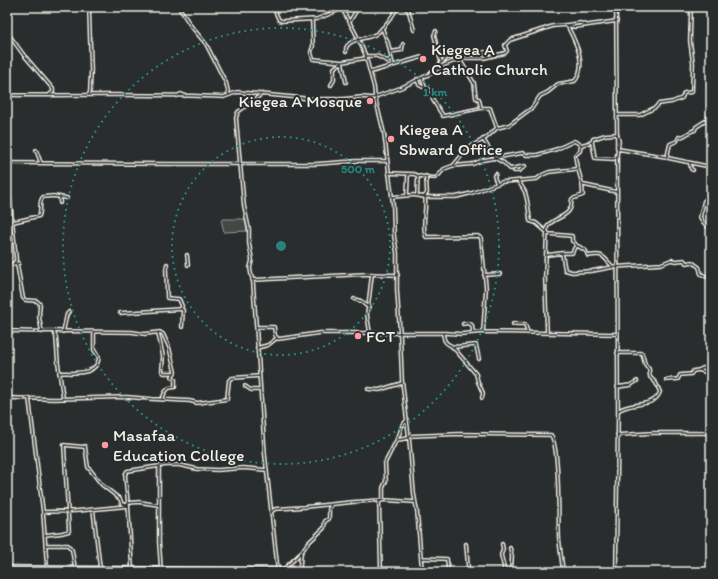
<svg xmlns="http://www.w3.org/2000/svg" width="718" height="579" viewBox="0 0 718 579" font-family="Itim,sans-serif">
<style>
.green{fill:#444645;stroke:#9c9c96}
.lines{fill:none;stroke-linecap:round;stroke-linejoin:round}
.street-casing{stroke:#f4f1e8;stroke-width:4.5}
.street{stroke:#2a2d2e;stroke-width:1.5}
.ring{fill:none;stroke:#26827a;stroke-width:2;stroke-dasharray:2 4}
.poi-dot{fill:#ff9aa2;stroke:#2a2d2e;stroke-width:1.5}
.labels{text-anchor:middle;dominant-baseline:central;stroke-width:4;stroke-linejoin:round;paint-order:stroke}
.poi-label{font-size:17px;fill:#f4f1e8;stroke:#2a2d2e;text-anchor:start}
.centre{fill:#26827a;stroke:#2a2d2e;stroke-width:2}
.ring-label{font-size:12px;text-anchor:middle;font-weight:bold;fill:#26827a;stroke:#2a2d2e;stroke-width:4;stroke-linejoin:round;paint-order:stroke}
</style>
<rect width="100%" height="100%" fill="#2a2d2e"/>
<filter id="ink" filterUnits="userSpaceOnUse"><feTurbulence type="fractalNoise" baseFrequency=".025" numOctaves="2"/><feDisplacementMap in="SourceGraphic" scale="8" xChannelSelector="R" yChannelSelector="G"/><feConvolveMatrix kernelMatrix="1 2 1 2 8 2 1 2 1" color-interpolation-filters="sRGB"/></filter>
<g filter="url(#ink)">
<path class="green" d="M221,219H245L247,231L224,232Z"/>
<g class="lines">
<defs>
<path id="street" d="M181,7L180,9L191,26L206,44L226,83L229,95
M273,7L279,20L282,21L317,19L342,9
M341,7L355,32L365,54L374,87L375,97L384,133L393,205L394,236L397,253V290L400,334L402,380L409,438L414,494L417,511L422,571
M398,8L401,7L408,9L414,30
M312,20L313,46L311,52L313,59L342,62L366,58
M350,21L356,11L357,7
M382,28L388,43L393,65
M436,31L434,35L441,62
M7,32L23,54L53,89V92L50,94
M346,52V48C350,38 368,39 376,34C382,30 395,14 397,7
M390,52L402,50L403,44
M366,56H377L387,61L391,59
M342,62L346,82
M371,72L422,57
M430,73L447,58L485,52L487,53L488,57
M422,78L425,87
M417,79L419,85L431,91L433,100L443,116L481,108
M331,85L334,80V68L342,62
M7,87V95
M262,94L238,112L236,118L244,206L249,229V243L252,260L250,268L251,274L253,282L265,455L278,572
M7,95C79,96 152,93 224,97L237,92L313,99H344L362,97L372,98L400,88L430,74L444,65L463,58H484L505,53L507,51L505,45L510,40L553,26L566,25L575,27L617,21
M89,95L90,91L91,70L89,7
M177,96L181,94L185,96
M617,115H640L656,107L658,104L672,102L682,98L684,93L692,92L693,63L690,41L691,7
M497,128L509,125L525,113L532,108L540,96L548,92L558,84L575,81C588,64 575,41 567,25L580,23L586,25
M483,139L495,158L504,163L510,169L525,166
M592,142L595,158L613,159L617,157
M617,148V134
M618,149L667,157L668,158L711,167
M36,150L41,163
M667,157L670,144L677,141L679,137C685,137 689,131 695,130L696,127L707,120L709,115L711,114
M7,163L170,164H316L356,161H387
M690,163L691,169L693,170
M453,166L468,148L486,138L497,128L490,108H481L479,99L476,98L474,83L460,60
M577,168L578,169L582,183L584,185L617,192
M7,169L16,258V261L13,264
M514,171H519L524,167
M388,173L414,174L418,176L435,178L438,176L444,169L452,166L473,164L483,160L523,153L526,155H537L557,149L574,141L582,145
M496,174L494,176L497,184
M518,181C520,184 523,188 525,192C528,201 529,211 530,221L536,223L549,234L572,236V241L574,242L577,246
M711,188L710,195L704,201L700,217L703,222L711,230
M417,195L418,176
M407,196L408,174
M392,197L413,195L425,197H456L472,193L502,182L537,179L542,175L549,172L576,169L577,167L575,155L580,151L581,145L592,142L593,139L605,135L616,134
M424,197L427,193L426,176
M425,197C427,210 421,225 426,237L478,236L481,238L486,288L483,332
M60,203V197
M13,222L39,216C42,210 38,202 43,197L53,196L67,198
M562,253H572L575,247L578,246L586,251L588,256C604,253 602,256 613,267
M187,255L188,265
M547,255L562,253L565,270L572,272L592,271L613,267L661,264L671,260L676,261L684,260L686,263L692,262L699,267L701,274L707,277L711,273
M7,264H13L19,263
M17,264L23,298L25,300L37,301L40,304L39,317L42,332
M167,264L166,269L167,298L179,299L182,306L181,309
M484,275L500,274
M252,280L367,274L398,275
M354,299L361,301L365,305L369,307
M120,313L181,309L183,310L182,327
M463,324L468,323L472,325L473,333
M513,324H525L528,333
M256,327H274L275,335L278,339L320,333H446L461,334L483,332L616,334
M7,331C21,331 35,332 49,331L132,332L145,334L160,332L163,334L169,347L175,372L172,377L175,379V387L169,388L165,392L162,399
M54,332L56,337L58,363L63,397
M63,332L67,314L69,312
M158,333L163,356L162,371L164,373H174
M370,333L367,315L372,274
M443,333C444,340 444,343 452,346L476,374L478,382L483,393L482,398
M547,333L545,278L547,227C552,218 566,218 570,209C572,206 571,202 572,199L583,195L582,183
M452,347L476,345L479,359
M257,348L268,345L277,338
M617,353H642L645,364L649,369L650,377L656,383L660,392C654,409 630,401 618,411
M699,370L703,368H711
M59,373C73,372 97,377 99,357L94,350V333
M666,380L678,379L680,375L691,374L693,371L699,370L711,374
M245,386L251,390H260
M617,387L631,385L637,381
M368,389L379,390L402,383
M7,398L54,399L127,397L152,399L190,401L197,403L227,399L229,380L232,378L259,376
M29,398L43,512L47,567
M617,435L653,433H711
M409,436L458,434L551,435C560,449 558,517 559,538C560,550 562,561 563,572
M397,440L409,438
M85,446L88,467L102,485L120,499L122,504L128,505
M159,467V542L161,569
M128,503L139,502L159,505
M93,509L100,568
M43,512L76,511L128,506
M271,512L275,509L304,507L353,502L383,500L415,502
M45,535L62,533L69,531L64,445L85,447
M466,544L468,567L466,571
M502,544L503,549L501,555L504,567V572
M46,545H68L72,550L75,568
M510,548L512,556L511,572
M421,558L447,559L448,570
M7,567L226,569L311,570L339,572L369,570L545,572
M132,568L128,503L125,475L127,471L166,465H179L197,469L218,470L243,468L267,470
M285,568L301,553
M136,570L152,572
M283,570C287,567 295,569 300,566L301,553L307,544L324,528L325,521L329,519V509L331,505
M381,571L379,502L383,500V488L386,481L385,463L399,435L402,426L407,420
M616,572L618,411L617,154L619,142L617,133L616,7"/>
</defs>
<use href="#street" class="street-casing"/>
<use href="#street" class="street"/>
</g>
</g>
<g class="ring">
<circle cx="281" cy="246" r="109"/>
<circle cx="281" cy="246" r="218"/>
</g>
<g class="poi-dot">
<circle cx="423" cy="59" r="4"/>
<circle cx="370" cy="101" r="4"/>
<circle cx="391" cy="139" r="4"/>
<circle cx="358" cy="336" r="4"/>
<circle cx="105" cy="445" r="4"/>
</g>
<g class="labels">
<g class="poi-label">
<text x="431" y="49">Kiegea A<tspan x="431" dy="20">Catholic Church</tspan></text>
<text x="362" y="101" text-anchor="end">Kiegea A Mosque</text>
<text x="399" y="129">Kiegea A<tspan x="399" dy="20">Sbward Office</tspan></text>
<text x="366" y="336">FCT</text>
<text x="113" y="435">Masafaa<tspan x="113" dy="20">Education College</tspan></text>
</g>
</g>
<circle cx="281" cy="246" r="6" class="centre"/>
<g class="ring-label">
<text x="435" y="96">1 km</text>
<text x="358" y="173">500 m</text>
</g>
<rect width="718" height="579" fill="none" stroke="#2a2d2e" stroke-width="24"/>
<rect x="12" y="12" width="694" height="555" fill="none" stroke="#f4f1e8" stroke-width="1.5" filter="url(#ink)"/>
</svg>
